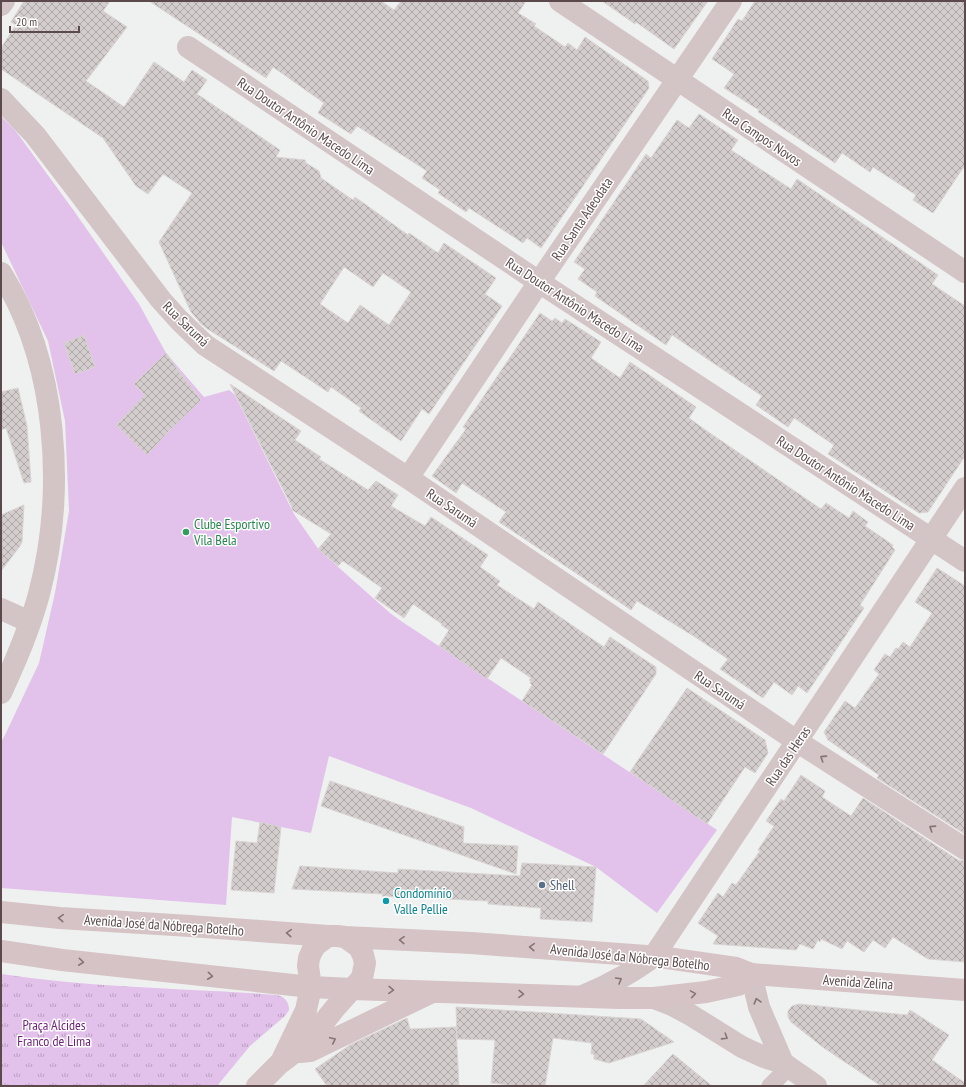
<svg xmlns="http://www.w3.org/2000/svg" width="966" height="1087" viewBox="0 0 966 1087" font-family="'PT Sans Narrow',sans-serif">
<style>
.park{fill:url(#park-tufts)}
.pitch{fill:#e2c1eb}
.building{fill:url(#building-cross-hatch);stroke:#dad4d4;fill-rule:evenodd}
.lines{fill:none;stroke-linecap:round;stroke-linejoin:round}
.pedestrian{stroke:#d3c4c6;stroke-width:17}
.minor{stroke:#d3c4c6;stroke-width:22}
.secondary{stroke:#d6c3c5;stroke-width:22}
.oneway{stroke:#857476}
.oneway2{stroke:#867476}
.leisure-dot{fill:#2e9e5b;stroke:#fff;stroke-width:1.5}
.service-dot{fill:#5c6f8a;stroke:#fff;stroke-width:1.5}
.culture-dot{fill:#0f9aa8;stroke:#fff;stroke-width:1.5}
.labels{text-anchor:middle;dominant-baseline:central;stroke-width:3;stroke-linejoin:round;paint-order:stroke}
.street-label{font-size:14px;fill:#5b494b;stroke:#fff}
.leisure-label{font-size:14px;fill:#27864d;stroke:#fff;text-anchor:start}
.service-label{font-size:14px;fill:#4e5e75;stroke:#fff;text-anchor:start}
.culture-label{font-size:14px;fill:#0d838f;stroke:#fff;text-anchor:start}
.park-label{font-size:14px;fill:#6c1f76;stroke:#fff}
</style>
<defs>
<pattern id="park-tufts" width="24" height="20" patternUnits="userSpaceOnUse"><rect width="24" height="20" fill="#e2c1eb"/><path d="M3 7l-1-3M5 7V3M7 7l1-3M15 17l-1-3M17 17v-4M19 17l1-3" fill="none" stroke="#ba9fc0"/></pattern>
<pattern id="building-cross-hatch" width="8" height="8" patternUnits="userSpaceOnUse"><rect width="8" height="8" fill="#d3cdcd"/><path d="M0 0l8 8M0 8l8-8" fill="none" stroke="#aea8a8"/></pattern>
</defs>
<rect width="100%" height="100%" fill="#eff1f0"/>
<path class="park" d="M1,974C92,988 185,988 277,995C285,997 289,1002 289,1010L285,1016L250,1046L217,1086H1Z"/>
<path class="pitch" d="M1,116L15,130L74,211L139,304L166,353L204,397L229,390L235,395L294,514L319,550L390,613L401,621L717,830L657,913L596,867L471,808L329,756L311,833L232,817L226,905L1,888V742L5,735L39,663L55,593L69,511L65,421L48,341L1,242Z"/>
<path class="building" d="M24,1H110L103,11L127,27L86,81L124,107L154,62L184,82L192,70L207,80L197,94L280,150L276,157L305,160L306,163L319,171L321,178L353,200L355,197L408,235L409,233L438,253L444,243L496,278L485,294L502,306L429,414L422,409L401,441L359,411L361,408L331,387L328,392L281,361L274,371L206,328L199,322V321L191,312L159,242L192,193L163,174L148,194L136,186L103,138L1,69V48L16,25L11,22ZM344,267L373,287L383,273L411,292L389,325L360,305L348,323L320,304Z
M149,1H381L394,10L401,1H526L518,13L536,24L534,26L565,47L568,43L577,50L585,37L648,81L649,88L541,248L527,238L523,243L469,208L466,212L438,193L440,190L422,178L427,171L357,126L351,134L318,113L324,103L273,67L266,78Z
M602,1H708L674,49L636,22L635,24Z
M755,1H965V165L933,213L913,200L916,195L873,167L870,172L842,153L835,163L758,112L759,110L724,88L734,74L712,59L738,19L742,21Z
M699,114L738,140L731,150L791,189L797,179L938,275L932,284L965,306V456L928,512L919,513L828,454L834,445L794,418L788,427L756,405L762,396L672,335L666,345L595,296L597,292L578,279L585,269L574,262L646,154L651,158L677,120L689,128Z
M540,313L552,321L555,318L562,323L565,319L601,342L591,358L620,378L630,362L696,407L689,418L704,429L821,509L826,503L849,518L853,511L868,522L865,526L893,545L892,547L895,550L860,605L864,608L807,693L798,686L792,695L774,682L763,698L720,669L728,659L695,637L637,601L631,610L615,599L499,522L506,512L462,483L456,493L432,476L466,429L463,427Z
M84,335L95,367L75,374L64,343Z
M166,353L177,369L201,400L168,432L147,455L116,425L145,395L134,384Z
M230,384L301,431L295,440L321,457L319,459L368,490L376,481L398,495L391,506L425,526L431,517L488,555L480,567L500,581L497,585L534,609L538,602L604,647L610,637L656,667V674L603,754L522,701L532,685L530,683L531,681L529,680L531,678L501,658L487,679L439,646L449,630L441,625L442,624L413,604L404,618L375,598L382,588L343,561L338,566L318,549L331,534L292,510V507Z
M18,388L27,426L31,482L24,483L6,428L1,430V392Z
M24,505L22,542L20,546L1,571V515Z
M937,568L965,586V834L877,778L879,775L828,740L824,732L845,701L855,708L879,674L874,670L885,654L890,657L896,648L898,649L903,642L910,647L932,613L915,602Z
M687,688L765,740L768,753L755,773L745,767L707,824L630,772Z
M801,775L825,791L822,797L851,816L863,798L958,860L965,861V962L928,959L893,937L885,948L873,940L864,952L847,941L842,949L821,939L820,942L818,940L813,949L800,944L796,950L713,944L718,936L698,923L718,893L723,897L732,883L736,885L760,851L758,850L774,826L766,821L781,799L784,801Z
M330,781L464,827L463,843L518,846L516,874L321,806Z
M260,822L281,827L274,893L231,890L236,841L257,843Z
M522,863L596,867L592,922L540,919L541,908L488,904V901L382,896L383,894L292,889L300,866L398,873V869L520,876Z
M799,1004L907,1015L910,1010L949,1035L932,1060L965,1083V1086H881L824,1048L791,1022L788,1017V1011L792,1006Z
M456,1007L641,1019L674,1042L609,1063L594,1059V1054H591L592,1043L553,1038L545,1086H514L501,1084L491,1083L495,1040L457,1039Z
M407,1018L410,1029L456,1027L459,1086H327L315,1069L350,1045Z
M673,1054L712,1086H643Z"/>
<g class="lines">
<path class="pedestrian" d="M770,1086L789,1067"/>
<path class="minor" d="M560,1L965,272
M1,5L4,1
M188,47L539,282L965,561
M1,99L35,135L161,300L179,320L205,345L408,478L798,742L965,849
M1,273C58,363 66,492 39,594C30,628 16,660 1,693
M408,478L539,282L731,1
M1,609L30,622
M751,974L759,1007L783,1063
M583,996C609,985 632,973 654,956L965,488
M654,998L672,1005L689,1014L742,1047L764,1057L783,1063L816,1086"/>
<path class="secondary" d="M1,912L60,918L190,926L328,936
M345,937L471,943L660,957L736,968L751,974L965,990
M1,951L62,960L311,987L306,1010L282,1060
M300,1052L310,1051L432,992
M257,1086L279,1064L308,1042L335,1008L362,978L365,963L363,955L359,947L345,937L337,936H328L316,945L312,951L309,958L308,966L311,987L352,989L619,998H654L706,992L738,985L751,974"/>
</g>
<defs><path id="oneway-chevron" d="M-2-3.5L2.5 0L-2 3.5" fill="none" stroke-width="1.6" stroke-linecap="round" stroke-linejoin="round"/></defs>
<g class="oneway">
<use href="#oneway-chevron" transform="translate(823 758) rotate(-147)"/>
<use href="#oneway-chevron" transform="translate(932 828) rotate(-147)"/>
<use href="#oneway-chevron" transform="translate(619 980) rotate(-30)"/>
<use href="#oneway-chevron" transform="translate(757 1001) rotate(-106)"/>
<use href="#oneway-chevron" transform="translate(725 1037) rotate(32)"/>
</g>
<g class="oneway2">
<use href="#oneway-chevron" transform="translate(61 918) rotate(-176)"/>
<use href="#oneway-chevron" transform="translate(289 933) rotate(-176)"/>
<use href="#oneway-chevron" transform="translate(402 940) rotate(-177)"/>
<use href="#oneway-chevron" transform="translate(532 947) rotate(-176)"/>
<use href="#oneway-chevron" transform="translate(81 962) rotate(6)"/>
<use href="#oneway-chevron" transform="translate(210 976) rotate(6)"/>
<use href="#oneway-chevron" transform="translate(391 990) rotate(2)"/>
<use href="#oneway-chevron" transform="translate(521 994) rotate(2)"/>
<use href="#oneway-chevron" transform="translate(693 994) rotate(-9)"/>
<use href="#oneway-chevron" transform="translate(333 1040) rotate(-25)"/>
</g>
<circle class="leisure-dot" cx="186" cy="532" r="4"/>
<circle class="service-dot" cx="542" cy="885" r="4"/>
<circle class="culture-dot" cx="386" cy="901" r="4"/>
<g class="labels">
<g class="street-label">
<text transform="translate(306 126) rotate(34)">Rua Doutor Antônio Macedo Lima</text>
<text transform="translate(762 137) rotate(34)">Rua Campos Novos</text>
<text transform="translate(582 219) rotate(-56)">Rua Santa Adeodata</text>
<text transform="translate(575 305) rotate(33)">Rua Doutor Antônio Macedo Lima</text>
<text transform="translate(186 324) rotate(44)">Rua Sarumá</text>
<text transform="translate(846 483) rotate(33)">Rua Doutor Antônio Macedo Lima</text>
<text transform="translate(452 508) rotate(34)">Rua Sarumá</text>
<text transform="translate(720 690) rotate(34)">Rua Sarumá</text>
<text transform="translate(788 756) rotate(-56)">Rua das Heras</text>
<text transform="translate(164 925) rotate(4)">Avenida José da Nóbrega Botelho</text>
<text transform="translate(630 957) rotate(6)">Avenida José da Nóbrega Botelho</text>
<text transform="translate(858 982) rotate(4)">Avenida Zelina</text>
</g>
<g class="leisure-label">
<text x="194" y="524">Clube Esportivo<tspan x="194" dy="16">Vila Bela</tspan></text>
</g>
<g class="service-label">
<text x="550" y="885">Shell</text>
</g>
<g class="culture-label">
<text x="394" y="893">Condomínio<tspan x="394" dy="16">Valle Pellie</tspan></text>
</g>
<g class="park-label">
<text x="54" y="1025">Praça Alcides<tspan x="54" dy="16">Franco de Lima</tspan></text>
</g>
</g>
<rect width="966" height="1087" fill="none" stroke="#5b494b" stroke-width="4"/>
<path d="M10 26v6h69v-6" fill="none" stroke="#5b494b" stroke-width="2"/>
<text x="16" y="26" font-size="12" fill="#5b494b" stroke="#ffffff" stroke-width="3" paint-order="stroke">20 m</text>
</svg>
